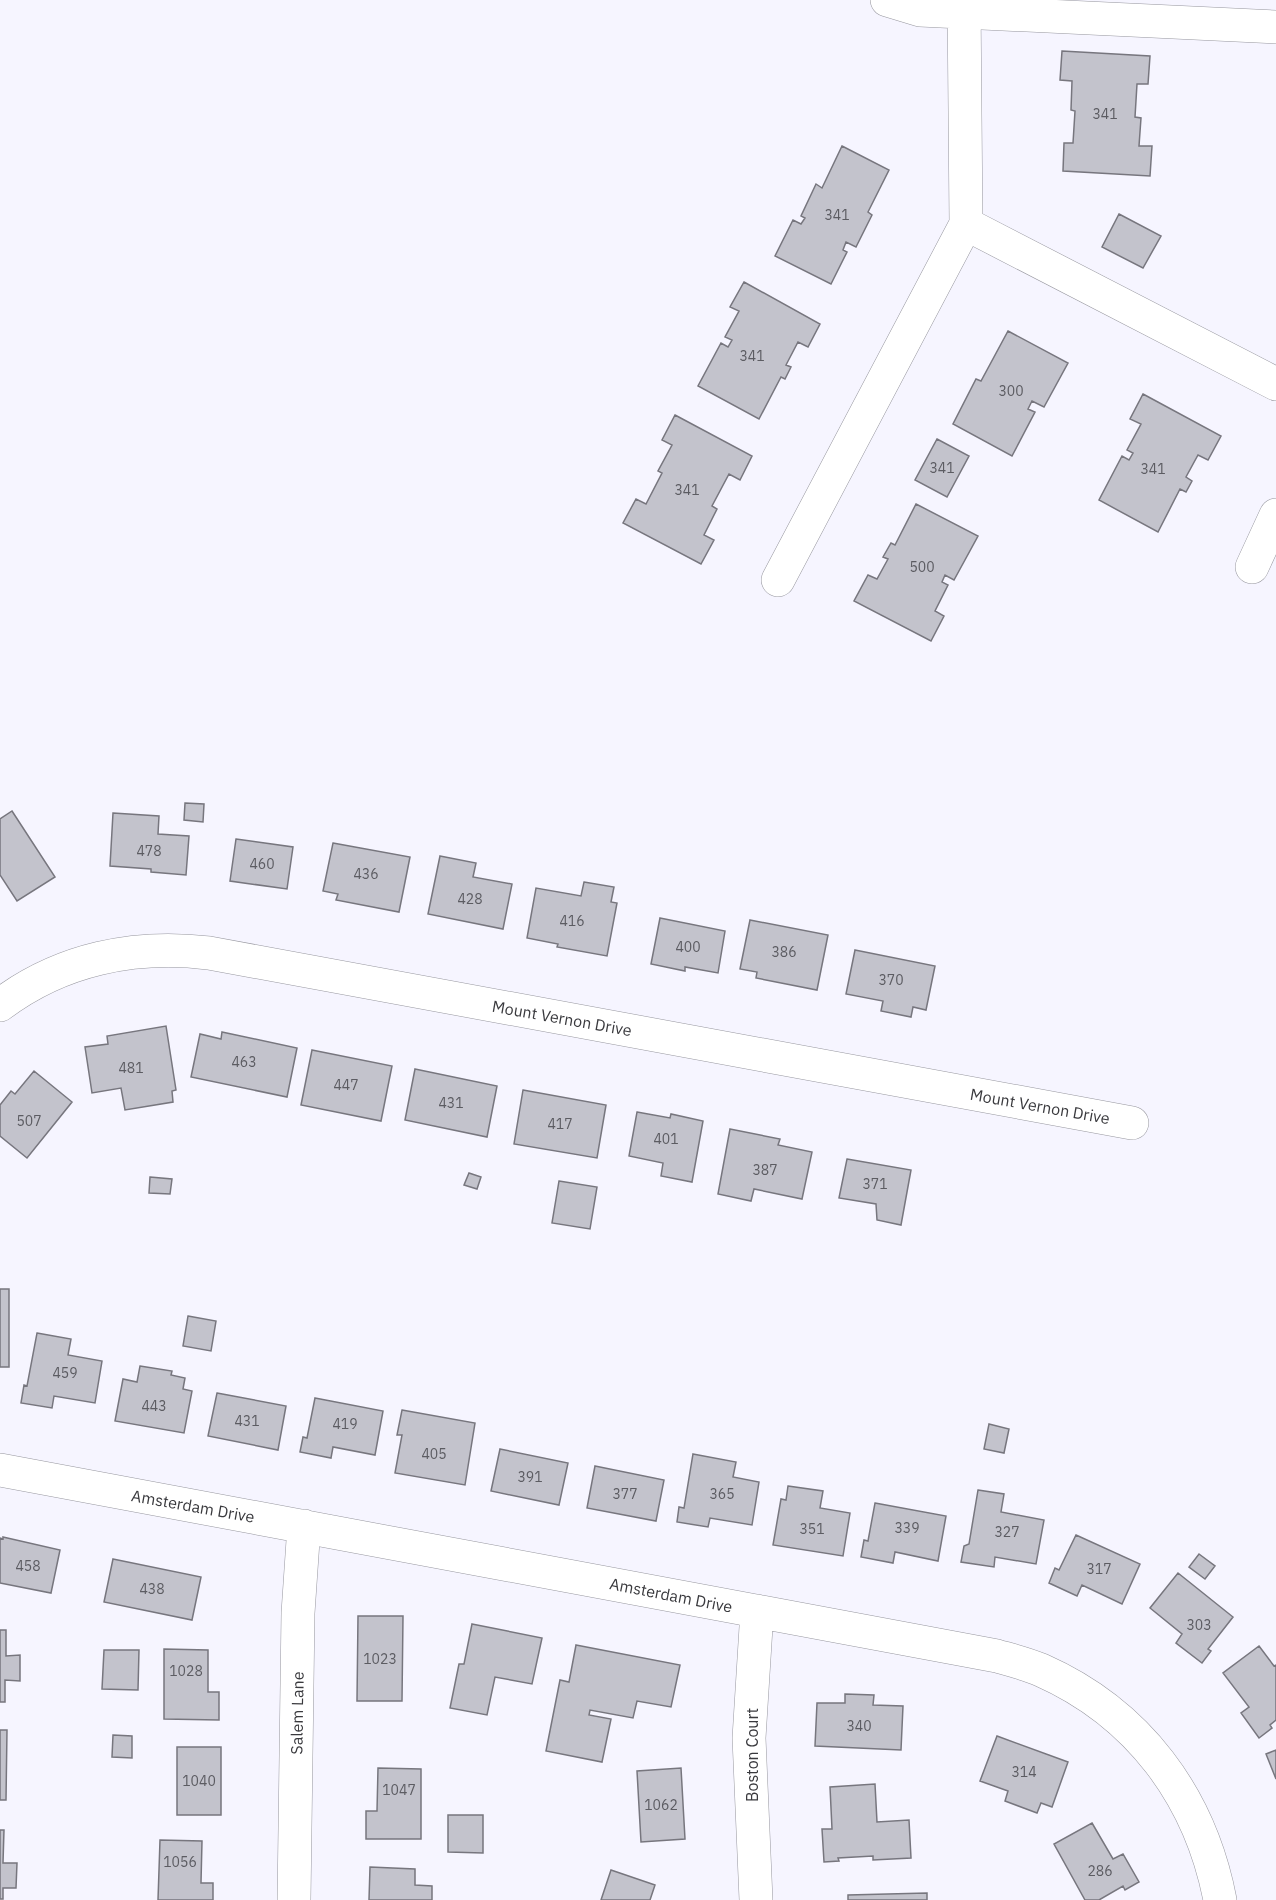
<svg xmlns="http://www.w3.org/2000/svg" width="1276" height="1900" viewBox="0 0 1276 1900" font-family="'IBM Plex Sans',sans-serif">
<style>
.building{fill:#c3c3cc;stroke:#77767e;stroke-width:1.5}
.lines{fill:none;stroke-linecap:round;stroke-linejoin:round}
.minor-casing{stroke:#97979f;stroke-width:34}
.minor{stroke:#fff;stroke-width:33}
.labels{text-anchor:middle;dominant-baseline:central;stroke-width:6;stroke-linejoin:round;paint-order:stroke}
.number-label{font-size:14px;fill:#5c5c62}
.street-label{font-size:16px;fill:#3a3a3e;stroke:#fff}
</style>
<rect width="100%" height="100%" fill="#f6f5ff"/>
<path class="building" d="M1062,51L1150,56L1148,84H1137L1135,117L1141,118L1139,146H1152L1150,176L1063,171L1064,143H1073L1075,111L1071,110L1072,81L1060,80Z
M842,146L889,170L868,212L872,215L856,247L846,242L843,250L847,252L831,284L775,256L793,220L801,224L805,218L801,216L816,184L822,188Z
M1119,214L1161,236L1143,268L1102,247Z
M744,282L820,324L808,347L798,342L786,365L791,367L785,379L781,377L759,419L698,386L721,343L728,347L732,340L725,337L739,311L730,307Z
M1008,331L1068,363L1044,407L1032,401L1028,409L1035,412L1012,456L953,424L976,379L981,381Z
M1143,394L1221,436L1208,460L1198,455L1186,477L1192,481L1186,492L1180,489L1158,532L1099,500L1122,456L1129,460L1133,453L1127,450L1141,424L1130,419Z
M675,415L752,456L740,480L729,474L712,506L717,509L704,535L714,540L701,564L623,523L636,499L646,504L662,473L658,471L672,445L662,440Z
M937,439L969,456L947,497L915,480Z
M916,504L978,536L954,580L945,575L942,582L948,585L935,611L944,616L931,641L854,601L868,575L877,579L888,559L883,557L891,543L895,545Z
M185,803L204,804L203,822L184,820Z
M12,811L55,877L17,901L0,875V819Z
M113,813L159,816L158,834L189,836L186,875L151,872V869L110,866Z
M236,839L293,847L287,889L230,881Z
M333,843L410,857L399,912L336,900L338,894L323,891Z
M440,856L476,863L473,877L512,884L503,929L428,914Z
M584,882L614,887L611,902L617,903L607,956L557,947L558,944L527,938L536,888L581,896Z
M660,918L725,931L718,973L685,967V971L651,964Z
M750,920L828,935L817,990L756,978L757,972L740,969Z
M855,950L935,966L926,1010L913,1007L911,1017L881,1011L883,1001L846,994Z
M166,1026L176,1090L172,1091L173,1102L125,1110L121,1088L92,1093L85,1047L108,1044L107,1036Z
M222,1032L297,1048L287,1097L191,1077L200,1034L221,1039Z
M312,1050L392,1066L381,1121L301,1105Z
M415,1069L497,1086L487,1137L405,1120Z
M34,1071L72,1102L27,1158L0,1136V1105L11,1091L15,1094Z
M523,1090L606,1105L597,1158L514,1144Z
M637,1112L670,1118L671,1114L703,1121L692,1182L661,1176L663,1163L629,1156Z
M730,1129L780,1139L778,1145L812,1152L802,1199L754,1189L751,1201L718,1194Z
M847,1159L911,1170L901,1225L877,1220L876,1204L839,1198Z
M469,1173L481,1177L477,1189L464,1185Z
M150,1177L172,1179L170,1194L149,1193Z
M559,1181L597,1187L590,1229L552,1223Z
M0,1289H9V1367H0Z
M188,1316L216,1321L211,1351L183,1346Z
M37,1333L71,1339L68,1355L102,1361L95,1403L54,1396L52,1408L21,1403L24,1385L27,1386Z
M140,1366L172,1371L171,1375L185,1378L183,1389L192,1391L184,1433L115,1421L123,1379L137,1382Z
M217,1393L286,1406L278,1450L208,1436Z
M315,1398L383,1411L375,1455L333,1447L331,1458L300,1452L303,1437L307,1438Z
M402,1410L475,1423L465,1485L395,1473L402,1435H397Z
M989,1424L1009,1429L1004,1453L984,1449Z
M500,1449L568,1463L559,1505L491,1491Z
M693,1454L736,1462L733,1477L759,1482L752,1525L710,1518L708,1527L677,1522L679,1507L684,1508Z
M595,1466L664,1480L656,1521L587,1508Z
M788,1486L823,1491L820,1508L850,1513L843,1556L773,1545L781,1499L786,1500Z
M978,1490L1004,1494L1001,1512L1044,1520L1036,1564L995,1557L994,1567L961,1562L964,1546L969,1544Z
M875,1503L946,1516L938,1561L895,1552L893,1563L861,1557L864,1540L868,1541Z
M1076,1535L1140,1564L1122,1604L1082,1585L1077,1596L1049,1583L1055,1568L1059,1570Z
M3,1537L60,1550L51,1593L0,1583V1538L3,1539Z
M1199,1554L1215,1566L1205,1579L1189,1567Z
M113,1559L201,1577L192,1620L104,1602Z
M1178,1573L1233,1617L1208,1649L1211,1651L1202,1663L1176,1643L1182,1634L1150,1608Z
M358,1616H403L402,1701H357Z
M472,1624L542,1638L532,1684L495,1677L487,1715L450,1708L459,1664H464Z
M0,1630H6V1656L20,1655V1681L5,1680V1702H0Z
M576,1645L680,1665L671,1707L637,1701L633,1718L590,1710L589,1715L611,1719L602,1762L546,1751L560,1680L569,1682Z
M1259,1646L1274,1666L1276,1665V1720L1270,1725L1272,1728L1259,1738L1241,1713L1249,1707L1223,1673Z
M164,1649L208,1650V1692H219V1720L164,1719Z
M104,1650H139L138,1690L102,1689Z
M845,1694L874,1695L873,1705L903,1706L901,1750L815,1746L817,1703H845Z
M0,1730H7L6,1800H0Z
M113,1735L132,1736V1758L112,1757Z
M997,1736L1068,1762L1052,1807L1041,1803L1037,1813L1005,1801L1008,1791L980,1781Z
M177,1747H221V1815H177Z
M1276,1750V1779L1266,1754Z
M378,1768L421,1769V1839H366V1811H377Z
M681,1768L685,1839L641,1842L637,1771Z
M875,1784L877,1822L909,1820L911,1858L873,1860V1856L838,1858L839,1861L824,1862L822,1829H832L830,1787Z
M448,1815H483V1853L448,1852Z
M1092,1823L1113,1859L1123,1854L1139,1882L1125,1890L1123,1886L1099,1900H1085L1054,1844Z
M0,1830H4L3,1863H17L16,1888H3V1899H0Z
M160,1840L202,1841L201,1883H213V1900H158Z
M370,1867L415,1869V1885L432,1886V1900H369Z
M611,1870L655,1885L650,1900H601Z
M927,1893V1900H848V1895Z"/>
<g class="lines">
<defs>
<path id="minor" d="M887,0L920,10L1276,27
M964,0L966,224L1276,384
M1252,567L1276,515
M778,580L966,224
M0,1005C61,959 134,944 209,953L1132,1123
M0,1470L997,1656C1011,1660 1027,1664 1041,1670C1138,1713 1200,1796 1220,1900
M294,1900L298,1613L304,1526
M756,1900L749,1738L757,1611"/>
</defs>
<use href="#minor" class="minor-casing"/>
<use href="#minor" class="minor"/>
</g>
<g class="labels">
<g class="number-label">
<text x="1105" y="114">341</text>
<text x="837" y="215">341</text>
<text x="752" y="356">341</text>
<text x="1011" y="391">300</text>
<text x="942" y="468">341</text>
<text x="1153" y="469">341</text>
<text x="687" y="490">341</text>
<text x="922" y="567">500</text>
<text x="149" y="851">478</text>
<text x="262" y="864">460</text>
<text x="366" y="874">436</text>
<text x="470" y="899">428</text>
<text x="572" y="921">416</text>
<text x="688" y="947">400</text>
<text x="784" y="952">386</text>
<text x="891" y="980">370</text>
<text x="244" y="1062">463</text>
<text x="131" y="1068">481</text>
<text x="346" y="1085">447</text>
<text x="451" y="1103">431</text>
<text x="29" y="1121">507</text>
<text x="560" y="1124">417</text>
<text x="666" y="1139">401</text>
<text x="765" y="1170">387</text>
<text x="875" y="1184">371</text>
<text x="65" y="1373">459</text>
<text x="154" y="1406">443</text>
<text x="247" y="1421">431</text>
<text x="345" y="1424">419</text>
<text x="434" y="1454">405</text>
<text x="530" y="1477">391</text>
<text x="625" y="1494">377</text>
<text x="722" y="1494">365</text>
<text x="907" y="1528">339</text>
<text x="812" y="1529">351</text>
<text x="1007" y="1532">327</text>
<text x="28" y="1566">458</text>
<text x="1099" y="1569">317</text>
<text x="152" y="1589">438</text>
<text x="1199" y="1625">303</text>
<text x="380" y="1659">1023</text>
<text x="186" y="1671">1028</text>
<text x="859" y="1726">340</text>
<text x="1024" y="1772">314</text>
<text x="199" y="1781">1040</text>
<text x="399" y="1790">1047</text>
<text x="661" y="1805">1062</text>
<text x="180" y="1862">1056</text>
<text x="1100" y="1871">286</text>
</g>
<g class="street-label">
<text transform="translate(562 1018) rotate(10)">Mount Vernon Drive</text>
<text transform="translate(1040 1106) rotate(10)">Mount Vernon Drive</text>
<text transform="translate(193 1506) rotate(10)">Amsterdam Drive</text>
<text transform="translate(671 1595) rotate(11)">Amsterdam Drive</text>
<text transform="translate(297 1713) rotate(-89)">Salem Lane</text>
<text transform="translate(752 1755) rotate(-90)">Boston Court</text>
</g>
</g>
</svg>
